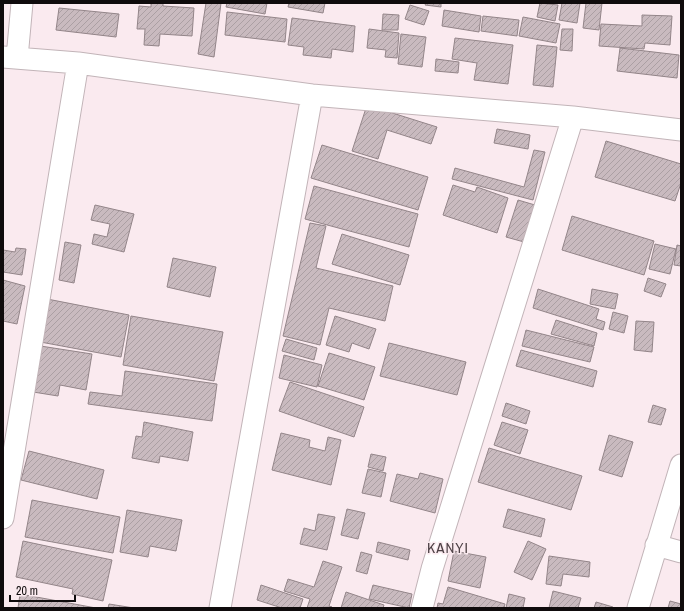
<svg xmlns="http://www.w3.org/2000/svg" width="684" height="611" viewBox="0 0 684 611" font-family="'Archivo Narrow',sans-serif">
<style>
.building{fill:url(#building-hatch);stroke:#938589}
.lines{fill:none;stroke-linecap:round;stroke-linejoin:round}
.minor-casing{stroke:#c2b4b8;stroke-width:23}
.minor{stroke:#fff;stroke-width:21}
.labels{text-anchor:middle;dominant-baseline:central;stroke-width:3;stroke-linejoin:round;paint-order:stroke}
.quarter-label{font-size:15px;letter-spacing:1px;fill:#4d4145;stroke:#faeaef}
</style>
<defs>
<pattern id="building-hatch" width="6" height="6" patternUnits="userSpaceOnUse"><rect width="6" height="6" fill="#c9babf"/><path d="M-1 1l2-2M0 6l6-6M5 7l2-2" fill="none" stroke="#ab9fa3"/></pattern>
</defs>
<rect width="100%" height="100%" fill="#faeaef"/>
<path class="building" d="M151,3H163V6L194,8L192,36L160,34L159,46L144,45L145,29H137L139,6L151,7Z
M206,3H221L214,57L198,54Z
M227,3H267L265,14L226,7Z
M289,3H325L323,13L288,7Z
M426,3H441V7L425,5Z
M540,3L558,5L555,21L537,17Z
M562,3H580L577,23L559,20Z
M586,3H602L599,30L583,28Z
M410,5L429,11L424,25L405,19Z
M59,8L119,14L116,37L56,30Z
M444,10L481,16L479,32L442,26Z
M227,12L287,19L285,42L225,35Z
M383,14L399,15L398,30H382Z
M642,15L672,16L670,45L645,43L644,49L599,46L601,24L642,26Z
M483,16L519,20L517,36L481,31Z
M523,17L560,24L556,43L519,36Z
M292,18L355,26L353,52L332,49L331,58L303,55L304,47L288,45Z
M369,29L399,33L397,58L385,57L386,50L367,48Z
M562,29H573L572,51L560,50Z
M401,34L426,37L422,67L398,64Z
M455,38L513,45L508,84L474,80L477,63L452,59Z
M537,45L557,47L553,87L533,85Z
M620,48L679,55L677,78L617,71Z
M436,59L459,62L458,73L435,71Z
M367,105L437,127L431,144L387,130L378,159L352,151Z
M497,129L530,135L528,149L494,143Z
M606,141L681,164V183L675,201L595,177Z
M322,145L428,177L418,210L311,178Z
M534,150L545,152L533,200L452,179L455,168L524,187Z
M453,185L475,192L477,187L508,198L497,233L443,215Z
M314,186L418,214L409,247L305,219Z
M518,200L535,205L524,242L506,237Z
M95,205L134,214L124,252L92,244L94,234L107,237L110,224L91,220Z
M572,216L654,241L644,275L562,250Z
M310,223L326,226L316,268L393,286L385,321L329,308L320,345L283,336Z
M342,234L409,255L400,285L332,264Z
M65,242L81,245L74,283L59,280Z
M655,244L676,249L670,274L649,269Z
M677,245L681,246V266L674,265Z
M16,248L26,249L22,275L3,272V250L15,252Z
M173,258L216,267L210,297L167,287Z
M648,278L666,284L661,297L644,291Z
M3,280L25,286L17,324L3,321Z
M538,289L599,309L596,319L605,322L603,330L533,308Z
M592,289L618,294L615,309L590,304Z
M42,298L129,315L121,357L35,341Z
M613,312L628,316L624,333L609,329Z
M131,316L223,332L214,381L123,365Z
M335,316L376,329L369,349L352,343L349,352L326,345Z
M556,320L597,333L594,346L551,334Z
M636,321L654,322L652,352L634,350Z
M526,330L594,347L590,362L522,346Z
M286,339L317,348L314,360L282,351Z
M389,343L466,362L457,395L380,376Z
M34,345L92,354L86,390L60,385L58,396L27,391Z
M521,350L597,371L593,387L516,366Z
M329,353L375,367L364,400L318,386Z
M284,355L322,365L317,387L279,378Z
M125,371L217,384L212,421L88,404L90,392L122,396Z
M290,382L364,407L354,437L279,411Z
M506,403L530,411L526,424L502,416Z
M653,405L666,409L661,425L648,422Z
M144,422L193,432L188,461L160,456L159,463L132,458L136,436L142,437Z
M502,422L528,430L520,454L494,445Z
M281,433L310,440L309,447L325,451L328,437L341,440L331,485L272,470Z
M609,435L633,442L622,477L599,470Z
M489,448L582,476L571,510L478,482Z
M29,451L104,470L97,499L21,480Z
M371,454L386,457L383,471L368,467Z
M368,469L386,473L381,497L362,493Z
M420,473L443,479L435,513L390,501L397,474L418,479Z
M32,500L120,517L113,553L25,537Z
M347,509L365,513L358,539L341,535Z
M508,509L545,519L541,537L503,527Z
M127,510L182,520L176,551L150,546L148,557L120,552Z
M318,514L335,517L327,550L300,544L304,528L315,531Z
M23,541L112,560L103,601L72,594L73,589L16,577Z
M528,541L546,549L532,580L514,572Z
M378,542L410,550L408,560L376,552Z
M454,551L486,557L480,588L448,581Z
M361,552L372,555L367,574L356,571Z
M549,556L590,562L589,577L563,574L561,586L546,584Z
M323,561L342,567L329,606L332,607L307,608L310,599L284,591L288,579L314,587Z
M261,585L303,599L300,608H282L257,600Z
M373,585L412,594L409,608L369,599Z
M448,587L505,604L504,608H437L438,603L443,604Z
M553,591L581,598L578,608H549Z
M346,592L384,605L383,608H341Z
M20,594L96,608H18Z
M509,594L525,598L523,608H506Z
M670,601L681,604V608H668Z
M596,602L613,607L612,608H594Z
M109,604L134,608H108Z"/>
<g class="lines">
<defs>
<path id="minor" d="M3,57L78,63L312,95L573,117L681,130
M17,58L22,3
M3,518L78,63
M656,545L681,552
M220,608L312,95
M422,608L432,569L573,117
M638,608L681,465"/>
</defs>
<use href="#minor" class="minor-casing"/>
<use href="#minor" class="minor"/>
</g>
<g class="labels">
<g class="quarter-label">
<text x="448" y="547">KANYI</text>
</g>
</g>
<rect width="684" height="611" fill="none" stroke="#0f0b0c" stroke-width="8"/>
<path d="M10 595v6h65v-6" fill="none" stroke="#0f0b0c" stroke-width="2"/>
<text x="16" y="595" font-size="12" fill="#0f0b0c" stroke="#faeaef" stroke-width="3" paint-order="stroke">20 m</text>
</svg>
